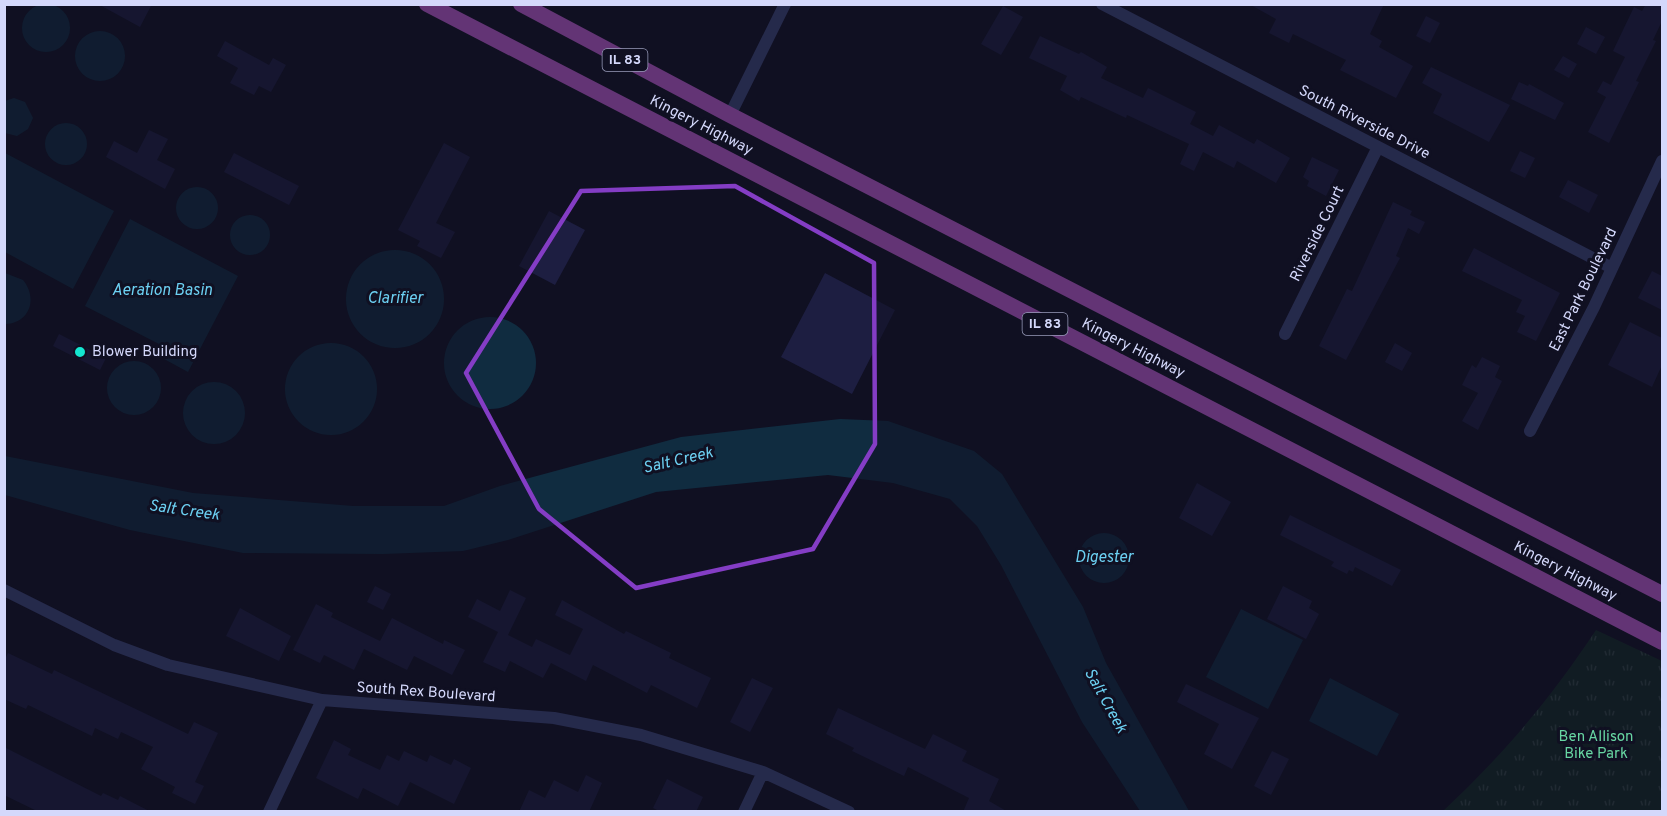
<svg xmlns="http://www.w3.org/2000/svg" width="1667" height="816" viewBox="0 0 1667 816" font-family="Overpass,sans-serif">
<style>
.park{fill:url(#park-tufts)}
.water{fill:#102c40}
.building{fill:#1d1e41}
.lines{fill:none;stroke-linecap:round;stroke-linejoin:round}
.minor{stroke:#3f497d;stroke-width:12}
.trunk{stroke:#c860d9;stroke-width:16}
.marked{fill:none;stroke:#843dc5;stroke-width:4.5;stroke-linejoin:round}
.poi-dot{fill:#14e7d1;stroke:#101022;stroke-width:2}
.labels{text-anchor:middle;dominant-baseline:central;stroke-width:6;stroke-linejoin:round;paint-order:stroke}
.shield{fill:#101022;stroke:#999cba;stroke-width:1.5}
.shield-label{font-size:14px;font-weight:bold;fill:#d4d8fb}
.street-label{font-size:15px;fill:#d4d8fb;stroke:#101022}
.poi-label{font-size:15px;fill:#d4d8fb;stroke:#101022;text-anchor:start}
.park-label{font-size:15px;fill:#67d5a2;stroke:#101022}
.water-label{font-size:16px;font-style:italic;fill:#6cd0f2;stroke:#101022}
</style>
<defs>
<pattern id="park-tufts" width="24" height="20" patternUnits="userSpaceOnUse" patternTransform="scale(1.5)"><rect width="24" height="20" fill="#132b25"/><path d="M3 7l-1-3M5 7V3M7 7l1-3M15 17l-1-3M17 17v-4M19 17l1-3" fill="none" stroke="#344946"/></pattern>
</defs>
<rect width="100%" height="100%" fill="#101022"/>
<path class="park" d="M1596,630L1662,661V811H1443C1503,755 1551,698 1596,630Z"/>
<path class="water" d="M22 28a24 24 0 1 1 48 0a24 24 0 1 1-48 0Z
M75 56a25 25 0 1 1 50 0a25 25 0 1 1-50 0Z
M14,98L25,102L33,118L28,129L17,136L5,133V101Z
M45 144a21 21 0 1 1 42 0a21 21 0 1 1-42 0Z
M5,153L114,211L73,289L5,252Z
M176 208a21 21 0 1 1 42 0a21 21 0 1 1-42 0Z
M230 235a20 20 0 1 1 40 0a20 20 0 1 1-40 0Z
M130,219L238,276L188,372L155,354L159,344L85,306Z
M346 299a49 49 0 1 1 98 0a49 49 0 1 1-98 0Z
M5,273L23,280C38,298 30,323 5,324Z
M444 363a46 46 0 1 1 92 0a46 46 0 1 1-92 0Z
M285 389a46 46 0 1 1 92 0a46 46 0 1 1-92 0Z
M107 388a27 27 0 1 1 54 0a27 27 0 1 1-54 0Z
M183 413a31 31 0 1 1 62 0a31 31 0 1 1-62 0Z
M840,419L888,421L974,451L1002,474L1083,607L1106,663L1189,811H1140L1082,722L1001,565L977,526L950,499L893,483L828,475L656,492L508,540L463,551L383,554L243,553L130,530L5,495V456L193,493L353,506H444L500,486L681,437Z
M1079 558a25 25 0 1 1 50 0a25 25 0 1 1-50 0Z
M1241,609L1303,640L1268,709L1206,677Z
M1330,678L1399,714L1377,756L1309,721Z"/>
<path class="building" d="M98,4H152L140,27Z
M1249,4H1384L1370,34L1382,41L1379,47L1413,66L1396,98L1340,70L1346,60L1293,34L1289,43L1269,33L1276,19Z
M1646,4H1662V21L1653,40L1656,41L1636,81L1639,82L1609,143L1588,132L1606,97L1597,92L1603,81L1611,85L1625,57L1613,51L1634,7L1642,11Z
M1003,6L1023,17L1001,55L981,44Z
M1426,16L1440,23L1430,43L1416,36Z
M1586,27L1605,37L1596,54L1577,44Z
M1040,36L1079,54L1081,52L1107,67L1101,78L1143,98L1148,88L1196,112L1190,124L1213,136L1219,125L1254,144L1257,139L1290,158L1276,183L1237,161L1234,168L1203,152L1194,171L1180,164L1189,144L1127,115L1126,118L1081,97L1079,101L1060,90L1067,76L1029,58Z
M225,41L269,65L273,58L286,65L271,92L259,86L254,95L230,83L238,68L217,56Z
M1563,56L1577,64L1569,78L1554,70Z
M1431,67L1510,105L1489,142L1433,113L1442,94L1422,83Z
M1519,82L1528,86L1529,84L1564,103L1555,120L1511,99Z
M149,130L168,139L157,160L175,169L165,189L106,157L114,141L137,153Z
M444,143L470,157L436,223L455,232L441,258L417,246L420,241L398,230Z
M1520,151L1535,158L1525,178L1510,171Z
M234,153L299,186L289,205L224,172Z
M1312,157L1339,170L1326,196L1307,186L1309,181L1303,177Z
M1568,180L1598,195L1589,213L1559,197Z
M1393,202L1412,211L1410,215L1425,222L1419,234L1408,228L1396,256L1400,258L1346,360L1319,346L1347,289L1352,291Z
M549,211L585,230L555,285L519,266Z
M1474,248L1560,293L1536,341L1517,332L1525,316L1516,312L1522,300L1462,271Z
M1652,271L1662,276V310L1638,298Z
M825,273L895,310L852,394L781,357Z
M1630,322L1662,338V365L1652,387L1608,365Z
M59,334L106,358L100,370L53,346Z
M1395,343L1412,353L1402,371L1385,362Z
M1482,357L1500,366L1495,377L1502,381L1478,430L1462,421L1478,393L1462,385L1472,365L1476,368Z
M1197,483L1231,502L1212,536L1179,518Z
M1290,515L1401,570L1392,586L1355,567L1353,572L1349,570L1347,574L1331,566L1334,562L1280,535Z
M375,586L391,594L383,610L367,602Z
M1283,586L1312,601L1309,608L1319,614L1306,639L1267,619Z
M510,590L526,598L508,635L532,647L536,639L570,655L583,629L555,615L562,600L624,634L626,631L671,653L669,658L711,678L697,708L651,685L647,693L593,665L586,681L551,663L543,678L510,661L505,672L483,662L498,632L468,617L477,599L500,611Z
M316,604L333,613L331,617L380,641L392,618L443,644L444,640L465,650L452,675L414,656L407,670L364,649L354,670L324,655L320,663L293,650Z
M240,608L291,636L279,661L226,636Z
M8,653L52,674L54,670L188,734L194,722L218,733L195,782L204,786L195,804L172,793L175,787L141,769L153,747L121,732L118,739L95,728L92,736L28,705L26,709L4,699V661Z
M752,678L773,688L750,732L730,722Z
M1186,684L1259,718L1232,769L1204,754L1219,724L1177,702Z
M838,708L925,749L933,734L967,751L962,761L999,779L989,801L1008,812H963L969,798L908,767L904,776L852,751L854,748L826,734Z
M334,740L351,749L348,755L380,770L387,755L399,761L404,751L427,762L430,755L451,765L454,759L471,768L454,804L410,782L398,806L363,788L358,799L316,778Z
M4,747L101,796L103,793L118,800L120,796L151,812H39L4,795Z
M1272,751L1289,759L1271,795L1254,786Z
M586,775L602,783L589,812H519L529,790L545,798L554,780L578,792Z
M667,779L703,797L696,812H661L653,808Z"/>
<g class="lines">
<path class="minor" d="M1102,4L1612,268
M730,115L785,4
M1285,334L1378,147
M1530,431L1594,307L1662,161
M4,590L114,645L168,665L322,700L554,718L641,735L763,772L849,812
M269,812L322,700
M744,812L763,772"/>
<path class="trunk" d="M427,4L1662,642
M521,4L730,115L1662,594"/>
</g>
<path d="M0 0H1667V816H0ZM735,186L874,263L875,444L813,549L636,588L539,509L466,373L581,191Z" fill="#101022" fill-opacity=".55" fill-rule="evenodd"/>
<path class="marked" d="M735,186L874,263L875,444L813,549L636,588L539,509L466,373L581,191Z"/>
<circle class="poi-dot" cx="80" cy="352" r="6"/>
<g class="labels">
<g class="shield">
<rect x="602.5" y="49" width="45" height="22" rx="4.5"/>
<rect x="1022.5" y="313" width="45" height="22" rx="4.5"/>
</g>
<g class="shield-label">
<text x="625" y="60">IL 83</text>
<text x="1045" y="324">IL 83</text>
</g>
<g class="street-label">
<text transform="translate(1364 123) rotate(27)">South Riverside Drive</text>
<text transform="translate(701 126) rotate(27)">Kingery Highway</text>
<text transform="translate(1318 234) rotate(-64)">Riverside Court</text>
<text transform="translate(1584 290) rotate(-64)">East Park Boulevard</text>
<text transform="translate(1133 349) rotate(27)">Kingery Highway</text>
<text transform="translate(1565 572) rotate(27)">Kingery Highway</text>
<text transform="translate(426 693) rotate(4)">South Rex Boulevard</text>
</g>
<g class="poi-label">
<text x="92" y="352">Blower Building</text>
</g>
<g class="park-label">
<text x="1596" y="737">Ben Allison<tspan x="1596" dy="17">Bike Park</tspan></text>
</g>
<g class="water-label">
<text x="162" y="291">Aeration Basin</text>
<text x="395" y="299">Clarifier</text>
<text transform="translate(678 461) rotate(-13)">Salt Creek</text>
<text transform="translate(184 511) rotate(8)">Salt Creek</text>
<text x="1104" y="558">Digester</text>
<text transform="translate(1105 701) rotate(61)">Salt Creek</text>
</g>
</g>
<rect width="1667" height="816" fill="none" stroke="#d4d8fb" stroke-width="12"/>
</svg>
